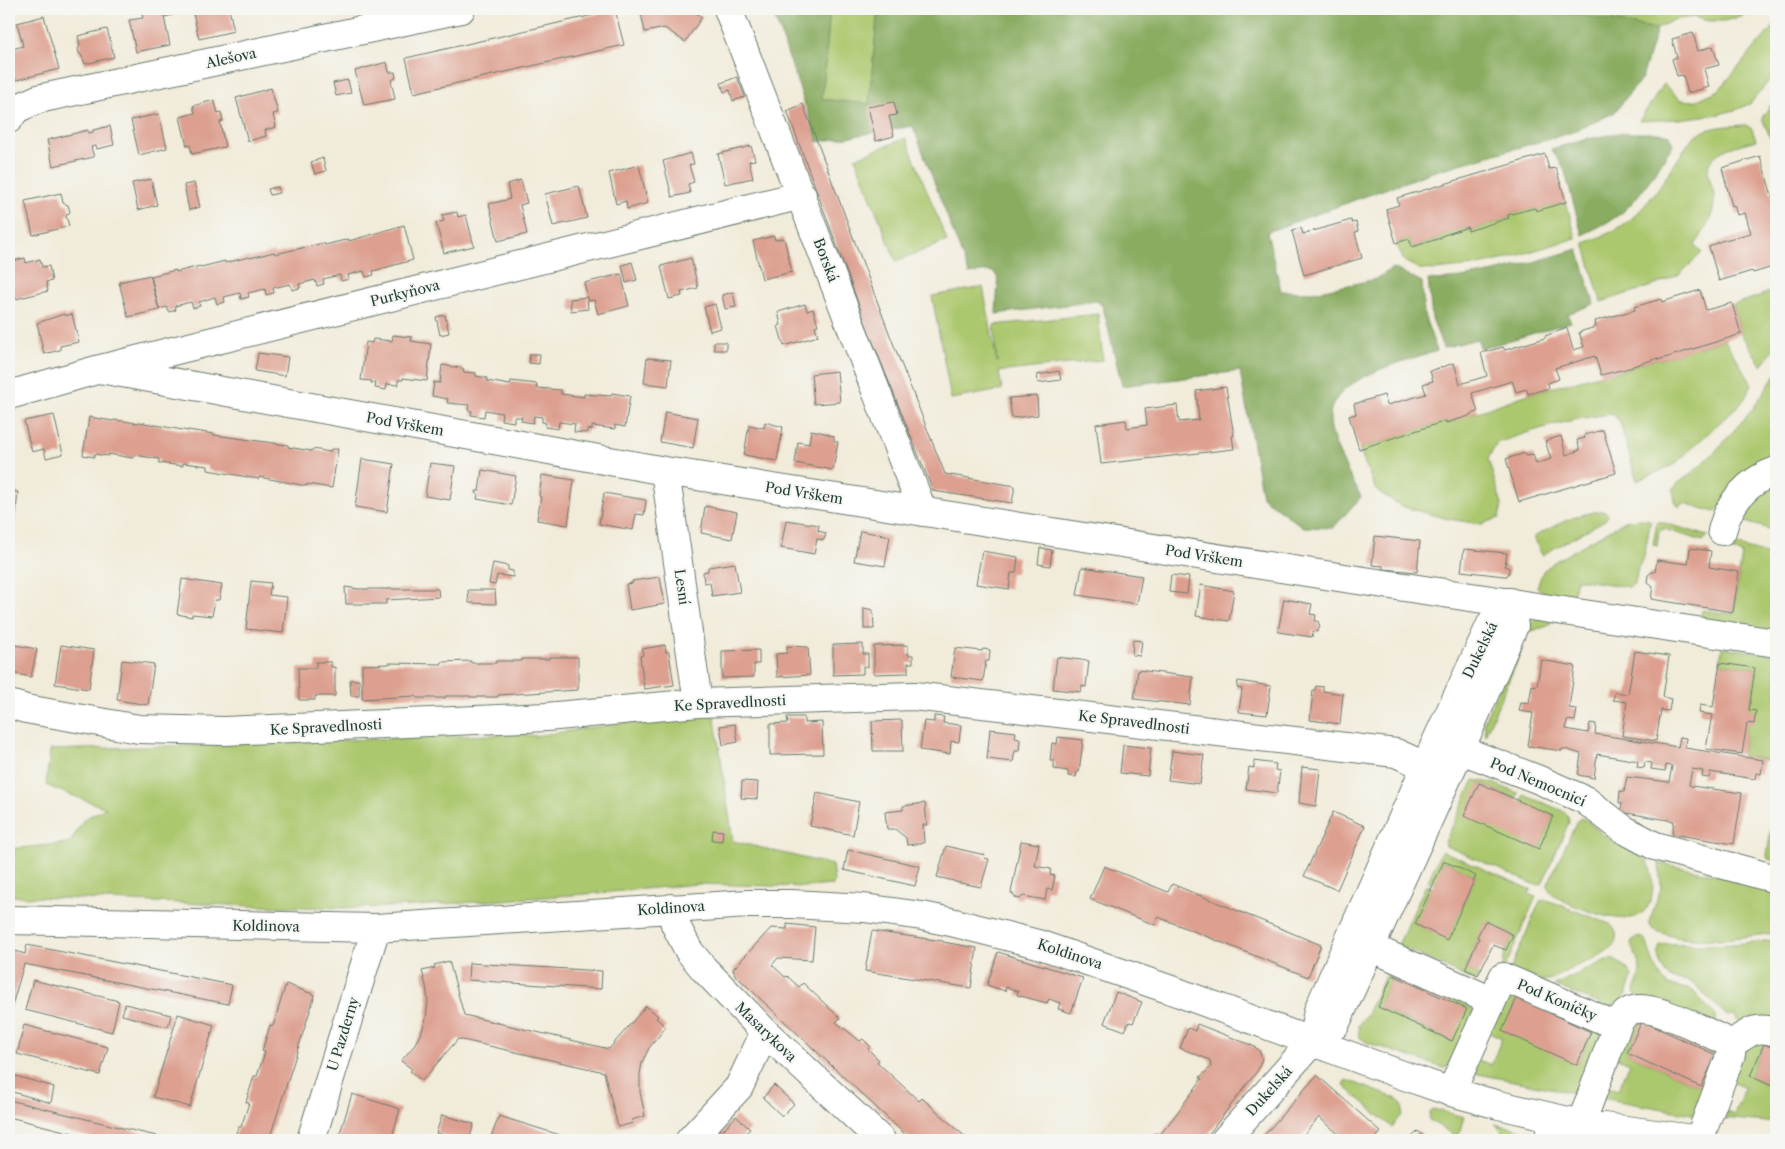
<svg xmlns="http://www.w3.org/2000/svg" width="1785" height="1149" viewBox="0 0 1785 1149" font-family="'Libre Caslon Text',serif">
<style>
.green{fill:#acc86e;stroke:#668251}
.forest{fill:#89ac61;stroke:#54744a}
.building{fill:#dda090}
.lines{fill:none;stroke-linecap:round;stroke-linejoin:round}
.minor-casing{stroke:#687a6e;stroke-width:30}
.minor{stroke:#fff;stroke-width:28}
.labels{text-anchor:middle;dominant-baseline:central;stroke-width:4;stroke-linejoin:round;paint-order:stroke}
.street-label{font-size:14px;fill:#1f3d34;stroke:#f6f6f2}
</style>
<rect width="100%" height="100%" fill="#f6f6f2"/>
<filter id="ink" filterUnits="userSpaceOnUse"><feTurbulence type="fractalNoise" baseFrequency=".02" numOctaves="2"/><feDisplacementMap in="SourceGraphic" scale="10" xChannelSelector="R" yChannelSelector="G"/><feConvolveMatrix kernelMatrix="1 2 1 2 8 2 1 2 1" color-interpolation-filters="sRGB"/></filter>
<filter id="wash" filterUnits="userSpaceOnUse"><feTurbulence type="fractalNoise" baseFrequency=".0096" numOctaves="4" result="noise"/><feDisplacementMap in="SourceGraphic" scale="20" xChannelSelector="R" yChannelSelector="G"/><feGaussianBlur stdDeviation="1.12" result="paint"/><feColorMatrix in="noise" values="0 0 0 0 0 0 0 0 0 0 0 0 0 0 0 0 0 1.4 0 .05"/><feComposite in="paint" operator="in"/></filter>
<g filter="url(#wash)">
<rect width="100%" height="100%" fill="#f1ebd9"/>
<path class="green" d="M830,9H878L869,104L822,100Z
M1557,9H1751L1741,17L1724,21H1708L1693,17L1673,20L1657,29L1557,11Z
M1776,23V72L1751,103L1736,110L1719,114L1679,119L1639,121L1664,84L1681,100L1695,101L1719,90Z
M1776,97V151L1762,118Z
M1746,125L1752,129L1756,140C1741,145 1710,149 1708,169C1708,178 1713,186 1714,195C1716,213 1705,231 1695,245L1702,253L1680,274L1658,284L1601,302L1584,243C1599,238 1613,232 1626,223C1651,205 1674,164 1692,138C1707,126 1727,126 1746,125Z
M906,138L947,241L896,261L855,158Z
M1566,202L1576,238L1506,259L1474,266L1435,270L1419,269L1404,261L1396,243L1409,239L1412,247L1441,238V236L1467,227L1469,231L1509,218L1508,215L1535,208L1537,210Z
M983,287L997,362L994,325L1098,314L1103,360L999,372L1002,390L951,399L932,296Z
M1776,290V345L1762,366L1741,334L1733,305Z
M1724,339L1752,384L1744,400L1675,464L1637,481L1620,422L1613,414C1571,418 1537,429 1497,443L1488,459L1502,505L1499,518L1481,524L1448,519L1401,506L1376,490L1359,449L1446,421L1447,423L1528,394L1610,372L1611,374L1633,367V366L1658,358L1659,360L1698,346L1699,348Z
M1776,374V466L1715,512L1684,503L1679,507L1675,501L1673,490L1677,484L1692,473L1713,454L1752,410Z
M1776,478V531L1738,520L1736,508Z
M1601,511L1606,512L1608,515L1605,520L1542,555L1534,537C1556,525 1575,514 1601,511Z
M1640,519L1651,520L1644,556L1638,568L1635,583L1629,587L1576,579L1572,600C1558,599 1547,597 1537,587L1543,571L1554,562L1627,520Z
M1657,521L1661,522L1708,536L1703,541L1664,529L1659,531L1657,546L1653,545Z
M1726,542L1776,557V632L1700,621L1702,610L1733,614L1742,554L1726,548Z
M1554,617L1548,626L1525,633L1526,624L1537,618Z
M1519,646L1521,650L1520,655L1485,735L1484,721Z
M1722,647L1776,655V757L1774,761L1742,756L1755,668L1720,663Z
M695,712H714L733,841L832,865L834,881L833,885L807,887L697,884L600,893L418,906L349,908L253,906L9,896V849L70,843L84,819L106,808L55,789L46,785L50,750L520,734L535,736Z
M1474,780L1492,783L1518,793L1516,799L1479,783L1539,848L1553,816L1521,802L1523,795L1561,810L1568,816L1569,822L1542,884L1536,885L1446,846L1445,842Z
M1776,789V861L1768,859L1767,856Z
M1581,818L1586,820L1604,835L1647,860C1656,879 1657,913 1631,918C1613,922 1570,906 1554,895C1550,893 1549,890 1547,886L1577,821Z
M1441,852H1445L1532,890L1529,892L1530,895L1536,897L1504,970H1502L1505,952L1513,935L1485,922L1465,968L1480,976L1474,981L1398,945L1426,885L1432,887L1415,924L1447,939L1476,876L1444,861L1434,883L1428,881Z
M1659,863L1709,873L1776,891V933C1741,937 1685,947 1653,929L1650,926V920L1661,888Z
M1547,900L1610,924C1633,947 1587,961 1572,968C1564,972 1553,980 1544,981C1537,982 1517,975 1509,973L1540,901Z
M1639,936L1646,940L1653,962L1662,979L1668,985L1692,990L1716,1016L1717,1023L1638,998C1631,989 1640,980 1640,971C1640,962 1634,952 1631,944L1633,939Z
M1776,940V1026H1743L1737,1020L1735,1015L1727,1016L1695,985L1688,981L1670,978C1661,970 1655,956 1660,945C1676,942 1691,945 1706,945C1730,945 1753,942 1776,940Z
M1612,959L1625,966L1632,976L1626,996L1614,1010L1554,985L1607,960Z
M1391,963L1433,981L1429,991L1393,975L1378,1007L1451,1041L1466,1009L1433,994L1439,984C1446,988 1464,995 1469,1002C1482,1017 1461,1049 1454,1064L1444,1068L1368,1043L1359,1037L1358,1026L1368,1012Z
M1513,992L1557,1006L1553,1014L1517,998L1503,1031L1577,1064L1591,1032L1558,1016L1562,1008L1602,1032L1588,1077L1583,1076L1579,1087L1583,1089L1579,1094L1468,1072L1476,1059L1491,1065L1502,1038L1489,1032L1485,1025Z
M1638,1015L1659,1017L1682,1028L1678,1038L1642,1021L1627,1053L1701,1087L1716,1055L1683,1040L1687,1030L1716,1044L1721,1050V1060L1704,1101L1699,1100L1696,1108L1700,1110L1698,1113L1692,1114L1601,1098L1604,1085L1618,1090L1630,1063L1615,1057C1608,1041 1623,1020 1638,1015Z
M1776,1038V1049L1764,1044L1750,1076L1776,1088V1123L1712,1117L1720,1109L1734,1115L1745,1088L1731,1082L1740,1049Z
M1347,1080L1395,1098C1401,1102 1404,1107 1402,1115L1392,1127L1344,1086Z
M1433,1109L1464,1117L1458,1137L1429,1120L1430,1112Z
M1495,1124C1507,1127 1525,1127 1529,1140H1511Z"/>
<path class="forest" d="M772,9H830L822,99L869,104L878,9H1557V11L1657,29L1642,78L1614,113L1570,133L1432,172L1267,232L1281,291L1313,292L1349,285L1376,279L1393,268L1422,282L1424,315L1437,351C1407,360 1328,379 1330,419C1331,444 1350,475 1361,497L1333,528L1303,527L1262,497L1240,371L1122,386L1103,307L1097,301L996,314L998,279L994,272L988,271L969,274L913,126L818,142Z
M1619,133H1659L1670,135L1673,145C1660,164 1643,193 1626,209C1614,220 1597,228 1582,235L1564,168L1551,149L1588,139Z
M1578,249L1594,304L1567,314L1571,322L1481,349L1477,339L1443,348L1432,318L1428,280C1479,280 1529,263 1578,249Z"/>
<g id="blocks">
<path class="building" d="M141,9H172L173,15L164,17L170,45L136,52L129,20L143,18Z
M192,9H229L234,31L199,39Z
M640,9H691L702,17L685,42L665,28L645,32Z
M615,10L624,45L414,93L406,58Z
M44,16L59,69L13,81L9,66V50L23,46L17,23Z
M107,29L114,57L85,64L82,56L79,53L78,49L80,45L78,36Z
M1693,33L1698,51L1713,46L1719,65L1704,69L1709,87L1688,93L1683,75L1677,76L1672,59L1677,57L1672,39Z
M387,62L389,72H395L396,78L391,80L395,99L364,105L355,71Z
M737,77L745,97L733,101L730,90L724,92L721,83Z
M348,80L351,93L336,96L333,83Z
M271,88L278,113L273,114L276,127L265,130L266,136L248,141L236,98Z
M214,100L218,113L221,112L223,121L220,122L225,147L192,154L190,145L187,146L180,117L195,113L193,106Z
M894,102L897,115L889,116L894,136L876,141L868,107Z
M803,104L891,338L945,474L1015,486L1012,503L933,491L870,335L787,111Z
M159,114L167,148L139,155L131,120Z
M110,126L114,145L97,149L96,146L91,147L94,157L53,166L47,140L88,130V133L93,132V130Z
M751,146L755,160L749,161L753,178L725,184L718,154Z
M691,153L694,164L689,165L694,182L688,184L690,193L672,197L663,161Z
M1545,154L1549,169L1556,168L1566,202L1536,211L1535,208L1508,215L1509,218L1468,231V227L1441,236V238L1412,247L1409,239L1396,243L1386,209L1399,205L1397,198Z
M1760,156L1776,209V266L1753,273L1752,271L1719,281L1709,247L1721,241L1751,233L1745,213L1737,215L1734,205L1732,206L1722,168Z
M323,158L326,171L315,174L311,162Z
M639,165L648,203L627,209L626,201L616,204L609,173Z
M151,179L157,205L138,210L132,183Z
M521,180L527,203L520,205L527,234L498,241L489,204L510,199L507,184Z
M194,183L200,207L189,210L184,185Z
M579,186L587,218L553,226L545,194Z
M278,187L279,193L270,195L268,189Z
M61,193L63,203L68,205L70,212L66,216L69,226L33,235L25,201Z
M457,212L458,217L466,215L474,246L444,253L436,223L444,221L442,215Z
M1351,220L1352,223L1356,222L1358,231L1355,233L1362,258L1304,275L1292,231L1301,228L1303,234Z
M404,225L413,260L373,271L374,275L366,277L364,271L348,275L349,279L341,281L340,275L323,279L324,284L317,286L315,280L299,284L300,288L292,290L290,284L273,288L274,293L266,295L265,289L248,293L249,297L241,299L240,293L224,297L225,302L217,304L215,297L199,302L200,306L193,308L191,302L175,306L176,310L169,312L167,307L159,309L151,276L176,270V272L200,266L201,267L225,261V263L249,257L250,258L274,252L275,254L324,243L325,245L349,239V241Z
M774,236L775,240L784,238L792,272L762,279L753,241Z
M25,258L26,263L40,259L42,267L49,266L52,281L46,282L48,291L12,300L9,287V262Z
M691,258L698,288L681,292L682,296L669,299L661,266Z
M632,262L637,280L626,283L622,265Z
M621,274L629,306L598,314L594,300L589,301L584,283Z
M150,275L159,310L128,317L119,282Z
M1700,290L1706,310L1732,303L1741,334L1658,360V358L1633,366V367L1601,375L1595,356L1555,368L1559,379L1548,383L1549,388L1528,394L1527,389L1516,392L1512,381L1472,393L1478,412L1469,415V416L1446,423V421L1359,449L1349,416L1356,414L1354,404L1384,395L1387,405L1426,394L1423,384L1433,381L1430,371L1454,363L1460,384L1487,376L1481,353L1503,347L1505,350L1545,338V336L1567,328L1573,350L1584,347L1579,332L1596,327L1595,321L1635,310L1634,307L1661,299L1662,302Z
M733,292L736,307L725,309L722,295Z
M587,297L588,309L571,311L570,299Z
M715,304L721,328L710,331L704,307Z
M805,304L807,311L813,309L818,325L815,326L818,336L784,346L778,326L781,325L778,312Z
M64,314L65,316L72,314L79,342L60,346V350L44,354L37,323Z
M445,315L449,333L440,335L436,317Z
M393,335L412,337L411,341L431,344L427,381L403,378V380H398V385L387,384L386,390L375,388L376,383H371L372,381L361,380L366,342L372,343L373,339L392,341Z
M714,342H726V350H714Z
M258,353L288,357L285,376L255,371Z
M530,354H540L539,364L529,363Z
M647,358L671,360L668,386L644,383Z
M442,365L461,368L464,369L463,372L476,373V376L487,378V381L510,385L511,381L537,384L536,388L561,390V394L584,397V394L611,396L612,393L630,396L625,427L615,425V429L592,426V430L587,429V433L574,432L575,424L559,422L558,429L545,427L546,423L542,422V417L534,416L533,423L521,421L522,417H514V422L501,420L502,413L485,410L484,417L471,415L472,411L468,410L469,405L447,403L448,399L432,396L434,382L440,383Z
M837,371L840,402L814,404L811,374Z
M1059,371L1061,380L1038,383L1037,375Z
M1226,387L1234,436H1232L1234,449L1101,464L1096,424L1126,420L1127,428L1147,425L1145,409L1177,405L1179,422L1199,420L1196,391Z
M1037,396L1038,415L1012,418L1009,398Z
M665,412L698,418L693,448L660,442Z
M54,415L63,454L46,458L44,449L32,452L24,421Z
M89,417L113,421L114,420L138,423L139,422L188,431V430L214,434V435L288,445V447L311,451L313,449L330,452L331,449H338L332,488L307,484V486L259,477V479L208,470V466L183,463V466L159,463V459L135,455H134L133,458L108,454V456L94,454V457L83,455Z
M765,422L783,427L777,461L744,455L749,425L764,428Z
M811,430L829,434V435L834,436V441L838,442L833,470L795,463L798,442L809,444Z
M1603,430L1616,473L1519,502L1506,459L1525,453L1526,456L1533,454L1536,464L1551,459L1545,441L1561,436L1566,455L1580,450L1577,440L1585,438L1584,435Z
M362,459L394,464L387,512L355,507Z
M430,463L455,466L450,500L425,496Z
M482,470L516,476L511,505L477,499L478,494L476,493V491H479Z
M542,475L574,480L568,525L537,520L541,497L539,496Z
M9,491L18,492L14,530H9Z
M604,493L646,500L644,515L636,514L633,530L599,524Z
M705,506L737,512L732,539L701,533Z
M786,520L819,525L818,531L826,533L824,540L817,539L814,554L781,548Z
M860,531L890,536L885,566L854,561Z
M1375,536L1420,541L1417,572L1383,569V566L1372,565Z
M1040,548L1052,550L1050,566L1038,564Z
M1690,548L1711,551L1709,567L1739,572L1733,612L1651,599L1653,587L1647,582L1648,575L1652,572H1655L1657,560L1688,564Z
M1464,549L1507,553L1505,566L1509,568V573L1507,576H1504L1461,571Z
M982,551L1018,557L1016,573H1011L1009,589L976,584Z
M493,563L508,566V570L513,571V577L497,575L495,585L489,584Z
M735,563L740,592L712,596L710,582L704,583L703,572L708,571V567Z
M1082,567L1142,576L1137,604L1077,595Z
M1171,575L1189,577L1187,594L1169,592Z
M660,577L665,604L630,610L626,584L633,583L632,581Z
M182,579L222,585L219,600H215L212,616L192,614V617L177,614Z
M251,581L271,583L269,595L287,597L283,633L246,629Z
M1201,585L1234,591L1229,621L1196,616Z
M345,587L359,589H438L439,597L386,600V604H346Z
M468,590H495L496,604L469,603Z
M1284,599L1312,604L1310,614L1316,615L1315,621H1318L1320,627L1317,632L1313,631L1312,637L1278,632Z
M864,608L873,610L874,629H864Z
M1133,640L1142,641L1140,656L1132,655Z
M9,644L37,649L31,677L12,673V676L9,675Z
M863,644V654H868V667L863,666V674L833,675V645Z
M61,645L94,650L89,689L55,684Z
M665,645L666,652H669L674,685L644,689L640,656L643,655L642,649Z
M908,645V655H913V663H908V673L874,674V646Z
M787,646L808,647L810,675L777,677L776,654L787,653Z
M955,648L982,651L983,649L990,650L989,661H986L983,681L951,677Z
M759,650V664H754V677L722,678V651Z
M1635,651L1669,656L1663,697L1671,699L1669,711L1661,710L1656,741L1622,736L1627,702L1613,700L1615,692L1628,694Z
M549,657H578V690L498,695V697H470V696H445V698H417L416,696L362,699V665L389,664V663L442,664V662L471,661V663H496V661H522V659H549Z
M1057,657L1089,661L1086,687L1082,686L1081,692L1053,689Z
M122,660L154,664L148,705L117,700Z
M1541,660L1575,666L1569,708L1577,709L1575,721L1567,720L1566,729L1588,733L1590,723L1596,724L1595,734L1678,747L1680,737L1686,738L1685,748L1763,760L1761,774L1756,773L1755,779L1710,772L1709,778L1702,777L1703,771L1692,769L1689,785L1691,786L1742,793L1734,844L1672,834L1674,821L1621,812L1622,803H1619L1620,791L1624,792L1627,777L1669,782L1672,766L1666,765L1665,771L1651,769L1652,763L1645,762L1644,768L1637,767L1638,761L1597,754L1594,778L1578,775L1581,754L1565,749H1562V751L1528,746L1533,713L1519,711L1521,702L1529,703L1532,685L1537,686Z
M316,662H331V667H335V696H315V700H299L298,668H316Z
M1720,663L1755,668L1749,710L1756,711L1754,724L1747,723L1742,754L1706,749L1712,715L1699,713L1700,705L1713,707Z
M1138,670L1193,677L1190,705L1134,699Z
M350,680H359V696H351Z
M1238,681L1271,686L1267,715L1239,712L1242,689L1237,688Z
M1316,686L1323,687V691L1343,694L1340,724L1310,720L1313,690H1315Z
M934,716L944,717L943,723L961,725L959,742L951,741L950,754L920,750L924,721L934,722Z
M787,717H804V723L822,722L823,754L770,755V724L788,723Z
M902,720L903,751H873L872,721Z
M735,724L738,742L723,745L720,726Z
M990,729L1016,732L1015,738L1020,739L1019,751H1015L1013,762L987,759Z
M1058,737L1083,740L1079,772H1077L1076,777L1068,776V771L1054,769V761H1050L1052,743L1057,744Z
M1123,745L1151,748L1148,776L1120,773Z
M1172,751L1204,755L1200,784L1168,780Z
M1254,761L1276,764L1275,770L1280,771L1277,793L1246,789L1249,767L1254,768Z
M1302,767L1320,769L1316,806L1299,803Z
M742,781L758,782L757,799L741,798Z
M1479,783L1553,816L1539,849L1464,816Z
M817,793L859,802L853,835L810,826Z
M925,803L927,825H923L924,843L907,845L906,838L895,829H887L885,812L903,810V806Z
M1333,812L1365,826L1337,890L1304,876Z
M713,830L723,831L722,841L712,840Z
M1021,841L1039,844L1035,866L1051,869L1050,875L1055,876L1052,890L1047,889L1045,900L1023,896L1020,899L1016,898L1013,894L1011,893Z
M946,846L985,855L984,858L989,859L981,887L955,882L954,881L937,877Z
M848,850L920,866L915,886L844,870Z
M1444,861L1476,876L1447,940L1415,924Z
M1104,866L1168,892L1172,884L1321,945L1308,977L1158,917L1155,925L1090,899Z
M1485,921L1513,935L1506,950L1493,945L1478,975L1465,969L1479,938L1477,937Z
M787,924L815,927L812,960L778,958L772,965L785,977L787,976L799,987L803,983L840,1018L836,1022L860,1041L863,1039L870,1046L868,1049L879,1060L877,1062L919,1101L922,1098L969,1140H911L735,975L733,969L735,967L771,928L787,929Z
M872,931L943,941V942L977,948L971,988L865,971Z
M27,945L232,985L228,1004L24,964L11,1009H9V949L25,954Z
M998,952L1083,978L1071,1013L1058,1009L1060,1003L1049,999L1047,1003L1017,995L1018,991L1006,987L1005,991L987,985Z
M449,961L464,1015L609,1049L646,1006L658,1016L656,1018L666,1027L649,1048L642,1063L640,1074V1092L645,1116L632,1120L633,1123L618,1127L604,1072L458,1039L422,1081L410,1071L412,1069L401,1061L413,1047L421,1033L426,1019L428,1001L426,986L422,971L435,968L434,965Z
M469,963L602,971L601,989L468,980Z
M1393,975L1467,1009L1452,1041L1378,1007Z
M33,980L119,1001L112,1032L25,1010Z
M286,984L315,995L269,1140H234L238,1127H241L249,1103L246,1102L254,1076H257L265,1052L262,1051L270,1025L273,1026Z
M1116,992L1142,1002L1133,1023L1129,1022L1125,1031L1104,1023Z
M1517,998L1591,1032L1577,1065L1502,1031Z
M125,1004L171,1015L168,1027L122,1015Z
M178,1014L214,1025L190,1107L153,1097Z
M1642,1021L1716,1055L1701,1087L1627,1053Z
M1197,1024L1251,1045L1259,1050L1262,1058L1258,1070L1204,1140H1151L1156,1133L1160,1135L1171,1121L1202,1079L1200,1077L1211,1067L1210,1060L1180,1048L1188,1028L1195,1031Z
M24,1025L108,1047L100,1075L17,1054Z
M1764,1044L1776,1049V1088L1750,1076Z
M9,1074L54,1087L51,1103L9,1091Z
M1317,1075L1381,1132L1374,1140H1345L1319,1117L1299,1140H1260Z
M774,1085L794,1104L782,1116L763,1098Z
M352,1094L400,1109L391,1140H338Z
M9,1100L139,1132L157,1136L156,1140H100L9,1117Z
M442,1115L474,1124L469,1140H461L436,1133Z
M499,1116L576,1140H490Z
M736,1116L750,1129L739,1140H714Z
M1418,1131L1428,1140H1409Z"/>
</g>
</g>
<g filter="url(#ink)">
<use href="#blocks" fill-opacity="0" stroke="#687a6e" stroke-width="1"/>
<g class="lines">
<defs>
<path id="minor" d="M728,9L923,512
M9,119L16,109L38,99L461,9
M100,369L665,471L1338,577L1776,643
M9,395L100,369L802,195
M665,471L698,703
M1722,531C1729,502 1748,481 1776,471
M9,704L26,709L139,729L224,731L546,717L698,703L914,696L1396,753L1447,776
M1443,743L1537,779L1585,800L1623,829L1655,846L1776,879
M671,908L675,924L689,951L704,969L765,1032L881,1140
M9,920L376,928L748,904H792L864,908L922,916L951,922L1038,944L1177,992L1405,1076L1451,1092L1499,1105L1581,1124L1700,1140
M1370,947L1492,1001
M1312,1042L1318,1011L1437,740L1492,622L1510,602
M1451,1092L1503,977L1617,1026C1621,1018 1625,1012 1633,1010C1654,1003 1711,1035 1732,1044C1748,1033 1755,1025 1776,1032
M1581,1124L1617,1026
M311,1140L376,928
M690,1140L739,1087L765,1032
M1225,1140L1312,1042L1335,1025L1460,750L1514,626L1510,602
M1549,1140L1552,1118
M1699,1140L1731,1054L1732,1044"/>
</defs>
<use href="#minor" class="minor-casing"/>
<use href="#minor" class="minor"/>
</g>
</g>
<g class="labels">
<g class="street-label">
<text transform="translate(231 58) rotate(-12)">Alešova</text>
<text transform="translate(826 260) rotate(69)">Borská</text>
<text transform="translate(405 293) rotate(-14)">Purkyňova</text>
<text transform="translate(405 424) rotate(10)">Pod Vrškem</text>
<text transform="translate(804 493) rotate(9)">Pod Vrškem</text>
<text transform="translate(1204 556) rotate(9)">Pod Vrškem</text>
<text transform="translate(682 587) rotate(82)">Lesní</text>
<text transform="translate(1480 650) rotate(-64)">Dukelská</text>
<text transform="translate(730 703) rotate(-3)">Ke Spravedlnosti</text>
<text transform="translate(1134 722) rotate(7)">Ke Spravedlnosti</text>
<text transform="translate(326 727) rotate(-3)">Ke Spravedlnosti</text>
<text transform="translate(1538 782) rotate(23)">Pod Nemocnicí</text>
<text transform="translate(671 908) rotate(-4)">Koldinova</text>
<text transform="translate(266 926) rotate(1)">Koldinova</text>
<text transform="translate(1070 954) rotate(18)">Koldinova</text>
<text transform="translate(1557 1000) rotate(23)">Pod Koníčky</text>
<text transform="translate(766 1032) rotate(44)">Masarykova</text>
<text transform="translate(343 1034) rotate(-73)">U Pazderny</text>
<text transform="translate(1269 1091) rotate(-48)">Dukelská</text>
</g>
</g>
<rect width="1785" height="1149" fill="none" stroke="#f6f6f2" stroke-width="30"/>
</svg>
